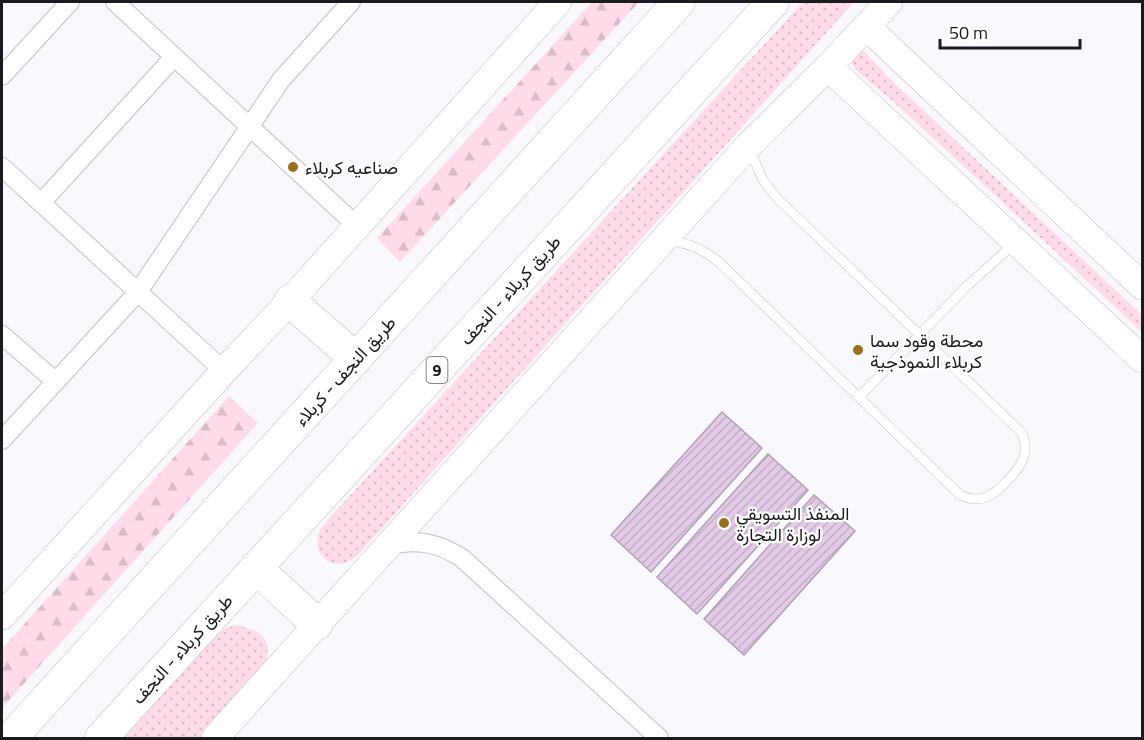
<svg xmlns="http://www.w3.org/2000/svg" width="1144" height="740" viewBox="0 0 1144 740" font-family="'Titillium Web',Vazirmatn,sans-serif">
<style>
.grass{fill:url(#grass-dots)}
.forest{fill:url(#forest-firs)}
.building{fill:url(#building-hatch);stroke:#ada2af;stroke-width:1.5}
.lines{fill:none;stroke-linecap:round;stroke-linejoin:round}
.service-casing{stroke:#c1bfcf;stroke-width:10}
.minor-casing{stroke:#c1bfcf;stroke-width:20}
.secondary-casing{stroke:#c1bfcf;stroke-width:28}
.trunk-casing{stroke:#c1bfcf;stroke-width:33}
.service{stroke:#fff;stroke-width:9}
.minor{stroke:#fff;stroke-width:18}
.secondary{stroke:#fff;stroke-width:27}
.trunk{stroke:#fff;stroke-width:32}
.poi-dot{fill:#98701b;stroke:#fff;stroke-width:2}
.labels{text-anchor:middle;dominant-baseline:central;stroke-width:4.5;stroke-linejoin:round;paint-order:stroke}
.shield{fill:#fff;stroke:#5f5f63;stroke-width:1.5}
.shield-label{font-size:16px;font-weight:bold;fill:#1b1a20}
.poi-label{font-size:18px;fill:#1b1a20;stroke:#fff;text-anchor:start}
.street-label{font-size:18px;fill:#1b1a20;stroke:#fff}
</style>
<defs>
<pattern id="grass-dots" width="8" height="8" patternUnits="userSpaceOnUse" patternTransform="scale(1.5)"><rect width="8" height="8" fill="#ffdbea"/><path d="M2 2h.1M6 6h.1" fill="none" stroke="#dabbc8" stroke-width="1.8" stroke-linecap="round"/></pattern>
<pattern id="forest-firs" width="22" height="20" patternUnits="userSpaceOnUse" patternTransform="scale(1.5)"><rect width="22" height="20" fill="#ffdbea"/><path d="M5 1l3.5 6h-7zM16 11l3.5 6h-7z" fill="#dabbc8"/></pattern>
<pattern id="building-hatch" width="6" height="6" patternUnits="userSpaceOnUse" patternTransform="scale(1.5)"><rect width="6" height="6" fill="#e3cbe8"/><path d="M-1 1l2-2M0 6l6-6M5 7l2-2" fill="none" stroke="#c2aec7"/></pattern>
</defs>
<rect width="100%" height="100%" fill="#f9f8ff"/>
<path class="grass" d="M803,2H854L356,557C328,577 305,547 325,523Z
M864,51L890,79L1142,315V332L903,110L856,70L852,64C853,55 856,52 864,51Z
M237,625L256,631L264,638L268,646L266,668L204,738H122L215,637L225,628Z"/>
<path class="forest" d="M592,2H639L400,262L377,238Z
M229,396L258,423L2,708V649Z"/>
<path class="building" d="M722,412L762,448L651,572L611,535Z
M768,454L808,490L697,614L657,577Z
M814,495L855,531L744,655L704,619Z"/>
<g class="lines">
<defs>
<path id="service" d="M668,241C688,242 704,250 719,262L960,495C981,505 995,495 1009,479C1022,465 1030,453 1022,433L778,199L763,180L750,151
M859,397L968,285L1015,243"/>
<path id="minor" d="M115,2L357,226
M2,76L70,2
M2,167L224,371
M41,203L174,57
M2,335L55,381
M2,440L138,292L281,80L351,2
M388,545C416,539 437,542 462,558L659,738"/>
<path id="secondary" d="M867,27L1142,286
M828,67L1142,359
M2,616L224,371L290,301L558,2
M215,738L748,146L828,67L889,2"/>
<path id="trunk" d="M290,301L356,359
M256,568L317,624
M11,738L679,2
M101,738L773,2"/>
</defs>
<use href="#service" class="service-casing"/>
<use href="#minor" class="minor-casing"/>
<use href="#secondary" class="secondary-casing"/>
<use href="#trunk" class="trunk-casing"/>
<use href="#service" class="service"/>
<use href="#minor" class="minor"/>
<use href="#secondary" class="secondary"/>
<use href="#trunk" class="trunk"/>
</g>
<g class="poi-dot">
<circle cx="293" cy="167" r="6"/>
<circle cx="858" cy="350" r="6"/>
<circle cx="724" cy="523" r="6"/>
</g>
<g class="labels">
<rect class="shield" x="426.5" y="357" width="21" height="26" rx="4.5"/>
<g class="shield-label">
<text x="437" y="370">9</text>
</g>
<g class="poi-label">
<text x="305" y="167">صناعيه كربلاء</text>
<text x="870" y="340">محطة وقود سما<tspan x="870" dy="21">كربلاء النموذجية</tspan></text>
<text x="736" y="513">المنفذ التسويقي<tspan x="736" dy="21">لوزارة التجارة</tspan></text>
</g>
<g class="street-label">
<text transform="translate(510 290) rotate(-48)">طريق كربلاء - النجف</text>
<text transform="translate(345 371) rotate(-48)">طريق النجف - كربلاء</text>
<text transform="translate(182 649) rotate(-48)">طريق كربلاء - النجف</text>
</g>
</g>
<rect width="1144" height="740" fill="none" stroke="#1b1a20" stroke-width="6"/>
<path d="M940 39v9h140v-9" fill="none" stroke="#1b1a20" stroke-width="3"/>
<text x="949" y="39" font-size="18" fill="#1b1a20" stroke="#ffffff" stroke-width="4.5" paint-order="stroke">50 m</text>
</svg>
